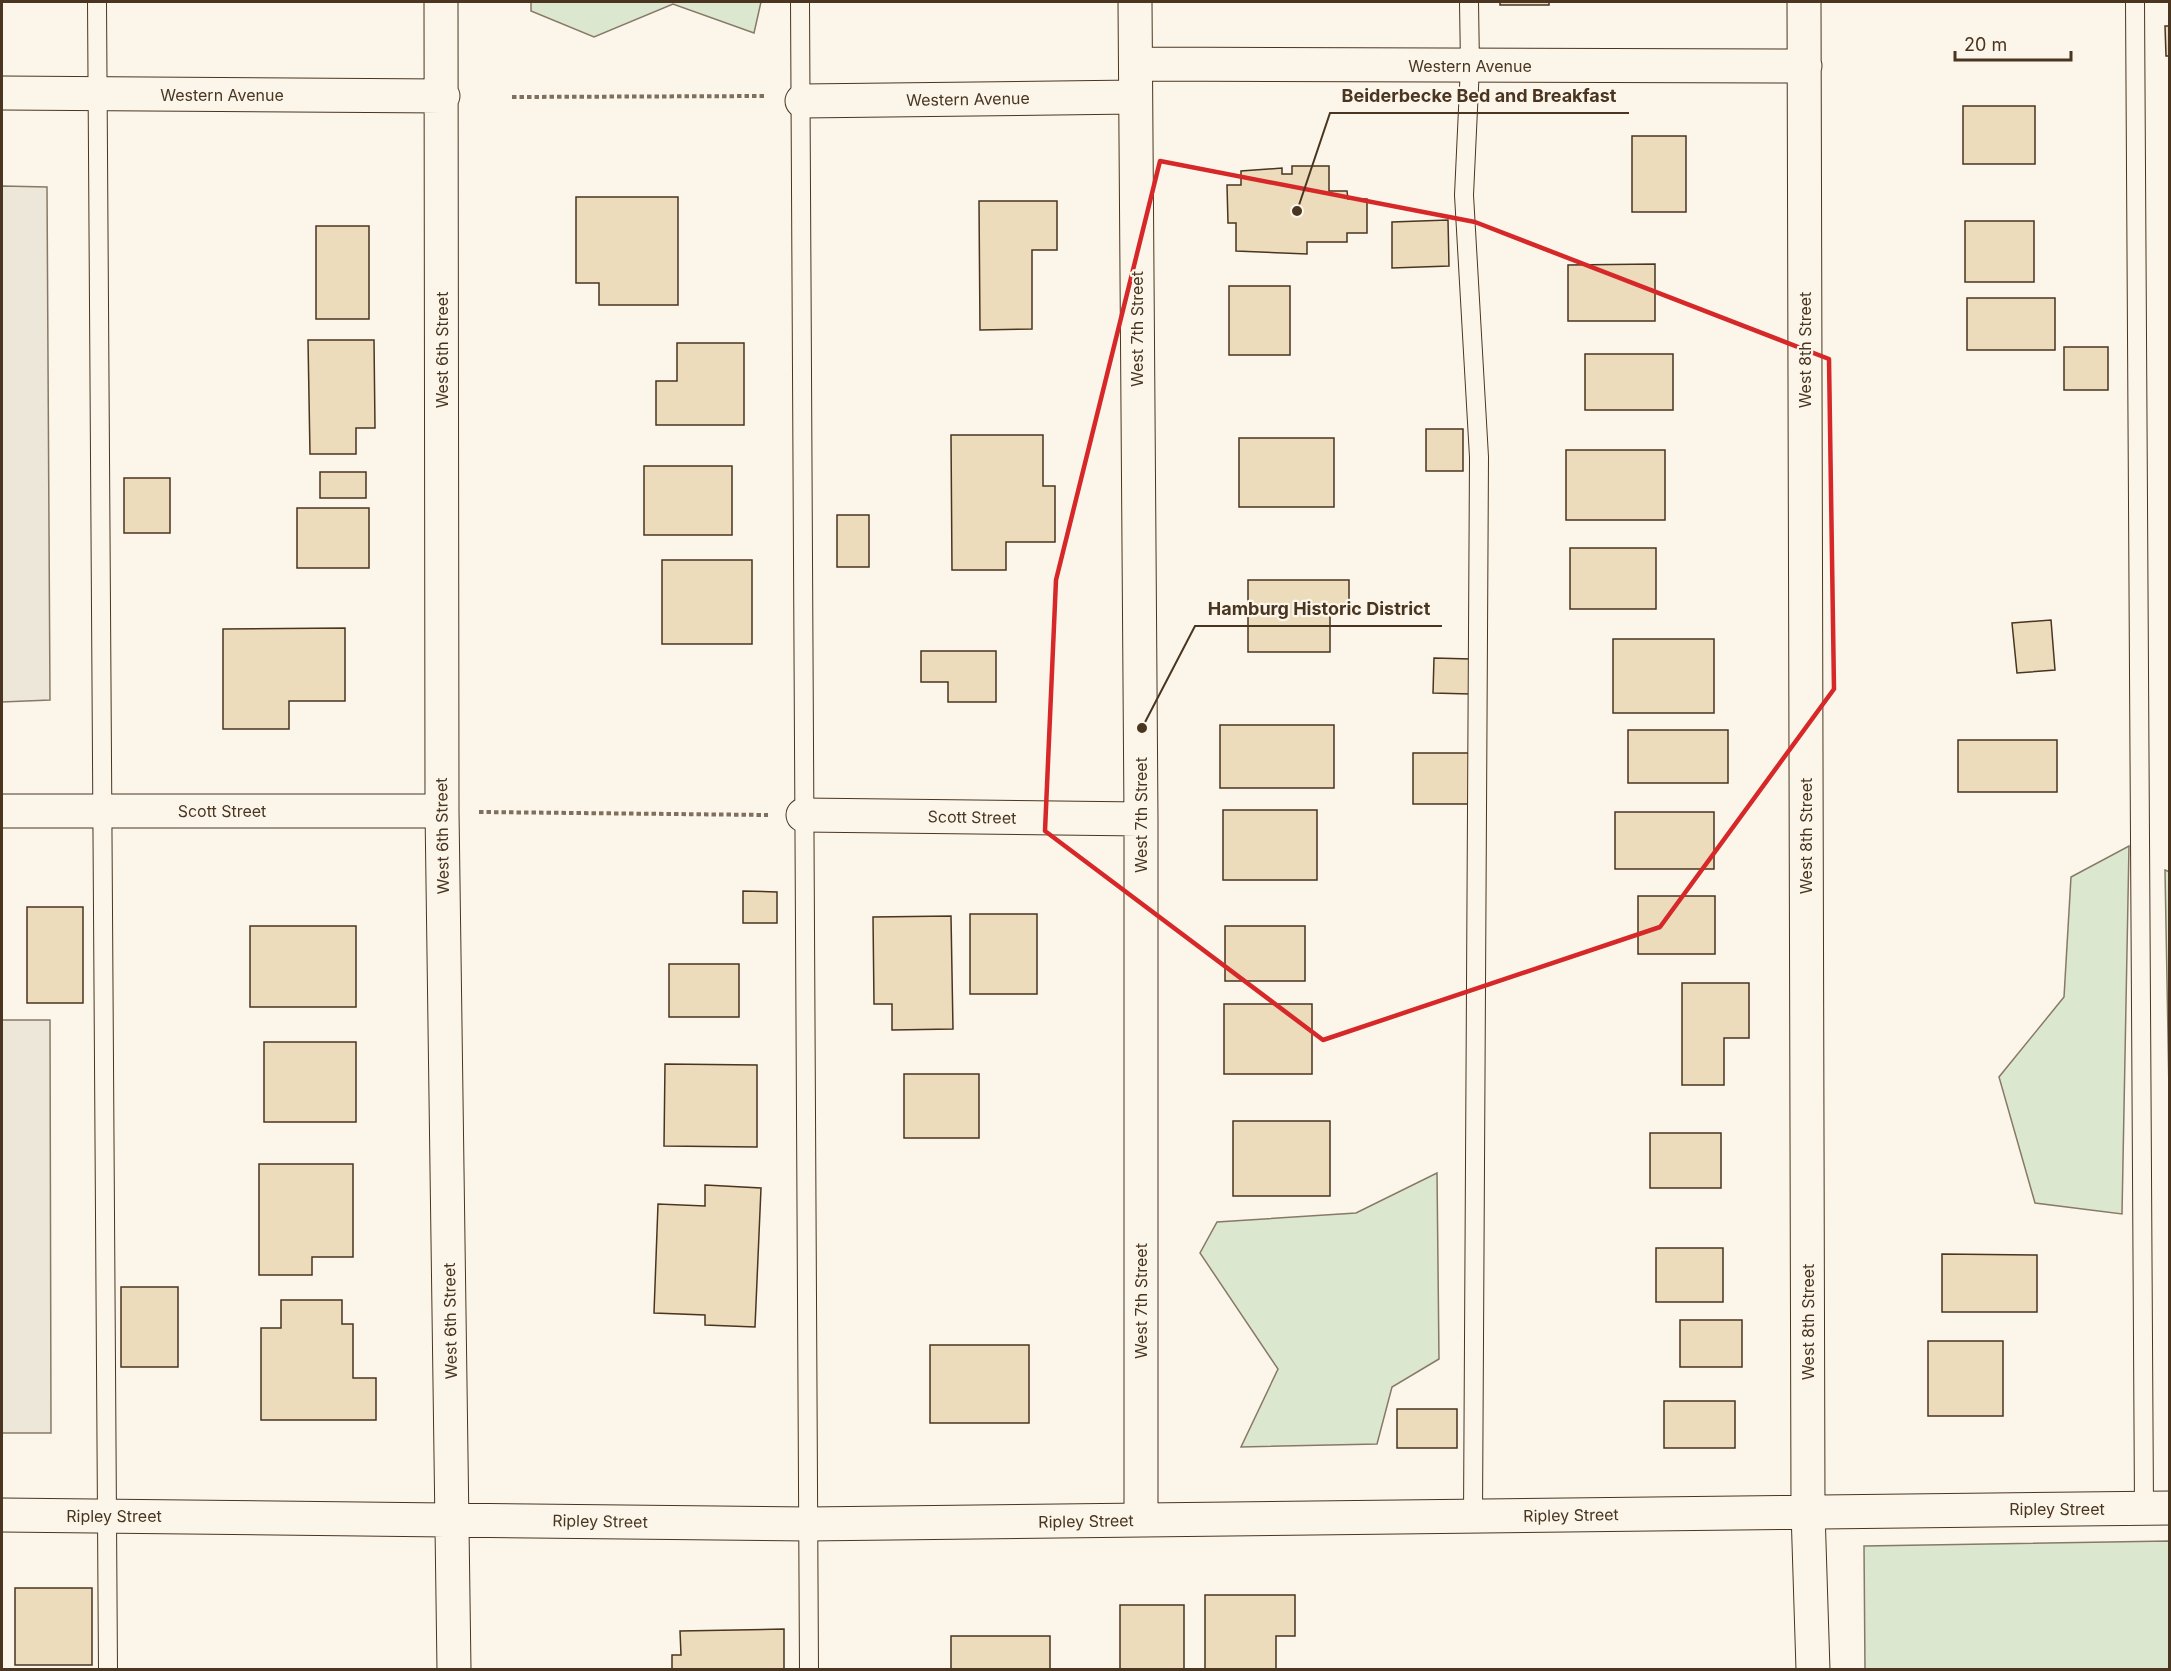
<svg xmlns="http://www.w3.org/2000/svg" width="2171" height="1671" viewBox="0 0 2171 1671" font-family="Inter,sans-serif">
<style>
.green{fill:#dce7d0;stroke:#887966;stroke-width:1.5}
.parking{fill:#ede7d9;stroke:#887966;stroke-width:1.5}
.building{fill:#ecdcbc;stroke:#4a3520;stroke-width:1.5}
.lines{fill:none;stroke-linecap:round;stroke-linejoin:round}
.service-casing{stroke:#4a3520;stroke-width:20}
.minor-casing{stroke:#4a3520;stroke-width:35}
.path{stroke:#7f6f5c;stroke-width:4;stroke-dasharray:4.5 3;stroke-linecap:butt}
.service{stroke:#fbf6e9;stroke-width:18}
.minor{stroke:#fbf6e9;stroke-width:33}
.marked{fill:none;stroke:#d62828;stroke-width:4.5;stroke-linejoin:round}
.labels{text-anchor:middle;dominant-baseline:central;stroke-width:4.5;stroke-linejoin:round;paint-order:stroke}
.street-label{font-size:16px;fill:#4a3520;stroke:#fbf6e9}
.leader{fill:none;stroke:#4a3520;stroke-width:2}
.callout-dot{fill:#4a3520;stroke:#fbf6e9;stroke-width:2}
.callout-label{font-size:18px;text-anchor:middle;font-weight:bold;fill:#4a3520;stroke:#fbf6e9;stroke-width:4.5;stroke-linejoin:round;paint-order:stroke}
</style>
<rect width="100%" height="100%" fill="#fbf6e9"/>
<path class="green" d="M531,2H761L754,33L673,4L594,37L531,11Z
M2129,846L2122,1214L2035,1203L1999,1077L2064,997L2071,877Z
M2165,870L2170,872L2169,1092Z
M1437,1173L1439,1359L1392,1387L1377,1444L1241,1447L1278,1369L1200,1253L1217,1222L1356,1213Z
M2169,1541V1669H1865L1864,1546Z"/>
<path class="parking" d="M2,186L47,187L50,700L2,702Z
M2,1020H50L51,1433H2Z"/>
<path class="building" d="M1500,2H1549V5H1500Z
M2165,26H2170V56H2166Z
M1963,106H2035V164H1963Z
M1632,136H1686V212H1632Z
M1292,166H1329V191H1347L1348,199H1367V233H1347V242H1307V254L1236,251V223H1228L1227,185H1241V171L1282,168V174H1292Z
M576,197H678V305H599V283H576Z
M979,201H1057V250H1032V329L980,330Z
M1448,220L1449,266L1392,268V222Z
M1965,221H2034V282H1965Z
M316,226H369V319H316Z
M1655,264V321H1568V265Z
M1229,286H1290V355H1229Z
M1967,298H2055V350H1967Z
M308,340H374L375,428H356V454H310Z
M677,343H744V425H656V381H677Z
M2064,347H2108V390H2064Z
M1585,354H1673V410H1585Z
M1426,429H1463V471H1426Z
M951,435H1043V486H1055V542H1006V570H952Z
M1239,438H1334V507H1239Z
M1566,450H1665V520H1566Z
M644,466H732V535H644Z
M320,472H366V498H320Z
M124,478H170V533H124Z
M297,508H369V568H297Z
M837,515H869V567H837Z
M1570,548H1656V609H1570Z
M662,560H752V644H662Z
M1248,580H1349V607H1330V652H1248Z
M2051,620L2055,670L2017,673L2012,623Z
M345,628V701H289V729H223V629Z
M1613,639H1714V713H1613Z
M921,651H996V702H948V682H921Z
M1434,658L1471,659L1470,694L1433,693Z
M1220,725H1334V788H1220Z
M1628,730H1728V783H1628Z
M1958,740H2057V792H1958Z
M1413,753H1469V804H1413Z
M1223,810H1317V880H1223Z
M1615,812H1714V869H1615Z
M743,891L777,892V923H743Z
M1638,896H1715V954H1638Z
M27,907H83V1003H27Z
M970,914H1037V994H970Z
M951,916L953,1029L892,1030V1004H874L873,917Z
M250,926H356V1007H250Z
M1225,926H1305V981H1225Z
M669,964H739V1017H669Z
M1682,983H1749V1038H1724V1085H1682Z
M1224,1004H1312V1074H1224Z
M264,1042H356V1122H264Z
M665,1064L757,1065V1147L664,1146Z
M904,1074H979V1138H904Z
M1233,1121H1330V1196H1233Z
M1650,1133H1721V1188H1650Z
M259,1164H353V1257H312V1275H259Z
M705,1185L761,1188L755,1327L705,1325V1315L654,1313L658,1204L705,1206Z
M1656,1248H1723V1302H1656Z
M1942,1254L2037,1255V1312H1942Z
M121,1287H178V1367H121Z
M281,1300H342V1324H353V1378H376V1420H261V1328H281Z
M1680,1320H1742V1367H1680Z
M1928,1341H2003V1416H1928Z
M930,1345H1029V1423H930Z
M1664,1401H1735V1448H1664Z
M1397,1409H1457V1448H1397Z
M15,1588H92V1665H15Z
M1205,1595H1295V1636H1276V1670H1205Z
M1120,1605H1184V1670H1120Z
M784,1629V1670H672V1655H681L680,1631Z
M951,1636H1050V1670H951Z"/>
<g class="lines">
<defs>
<path id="service" d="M97,2L108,1670
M800,2L809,1670
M1469,2L1470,66L1464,195L1479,457L1473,1516
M2135,2L2144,1508"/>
<path id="minor" d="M441,2L442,811L454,1670
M1135,2L1141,819V1520
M1804,2L1808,1511L1813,1670
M1136,64L1805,66
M2,93L443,96
M802,101L1135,97
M2,811H442
M803,815L1141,819
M2,1515L808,1524L2170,1508"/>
</defs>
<use href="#service" class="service-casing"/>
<use href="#minor" class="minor-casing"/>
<path class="path" d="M512,97L766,96
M479,812L768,815"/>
<use href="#service" class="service"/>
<use href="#minor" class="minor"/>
</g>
<path class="marked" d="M1160,161L1475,222L1829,359L1834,689L1660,927L1323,1040L1045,831L1056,580Z"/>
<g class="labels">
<g class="street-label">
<text x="1470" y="66">Western Avenue</text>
<text x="222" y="95">Western Avenue</text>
<text transform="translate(968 99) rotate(-1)">Western Avenue</text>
<text transform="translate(1137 329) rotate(-90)">West 7th Street</text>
<text transform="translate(442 350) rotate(-90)">West 6th Street</text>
<text transform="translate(1805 350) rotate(-90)">West 8th Street</text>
<text x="222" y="811">Scott Street</text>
<text transform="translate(1141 815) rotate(-90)">West 7th Street</text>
<text transform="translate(972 817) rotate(1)">Scott Street</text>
<text transform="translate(442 836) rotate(-91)">West 6th Street</text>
<text transform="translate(1806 836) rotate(-90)">West 8th Street</text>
<text transform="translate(1141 1301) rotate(-90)">West 7th Street</text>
<text transform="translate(450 1321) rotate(-91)">West 6th Street</text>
<text transform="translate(1808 1322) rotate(-90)">West 8th Street</text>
<text x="2057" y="1509">Ripley Street</text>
<text transform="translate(1571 1515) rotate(-1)">Ripley Street</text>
<text x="114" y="1516">Ripley Street</text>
<text transform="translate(600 1521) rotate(1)">Ripley Street</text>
<text transform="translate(1086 1521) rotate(-1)">Ripley Street</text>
</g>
</g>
<path class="leader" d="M1297 211L1330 113H1629M1142 728L1195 626H1442"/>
<g class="callout-dot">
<circle cx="1297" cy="211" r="6"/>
<circle cx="1142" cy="728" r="6"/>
</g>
<g class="callout-label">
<text x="1479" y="102">Beiderbecke Bed and Breakfast</text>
<text x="1319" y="615">Hamburg Historic District</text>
</g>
<rect width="2171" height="1671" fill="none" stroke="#4a3520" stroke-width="6"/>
<path d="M1955 51v9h116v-9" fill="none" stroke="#4a3520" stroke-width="3"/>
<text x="1964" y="51" font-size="18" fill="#4a3520" stroke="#fbf6e9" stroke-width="4.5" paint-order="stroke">20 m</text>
</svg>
